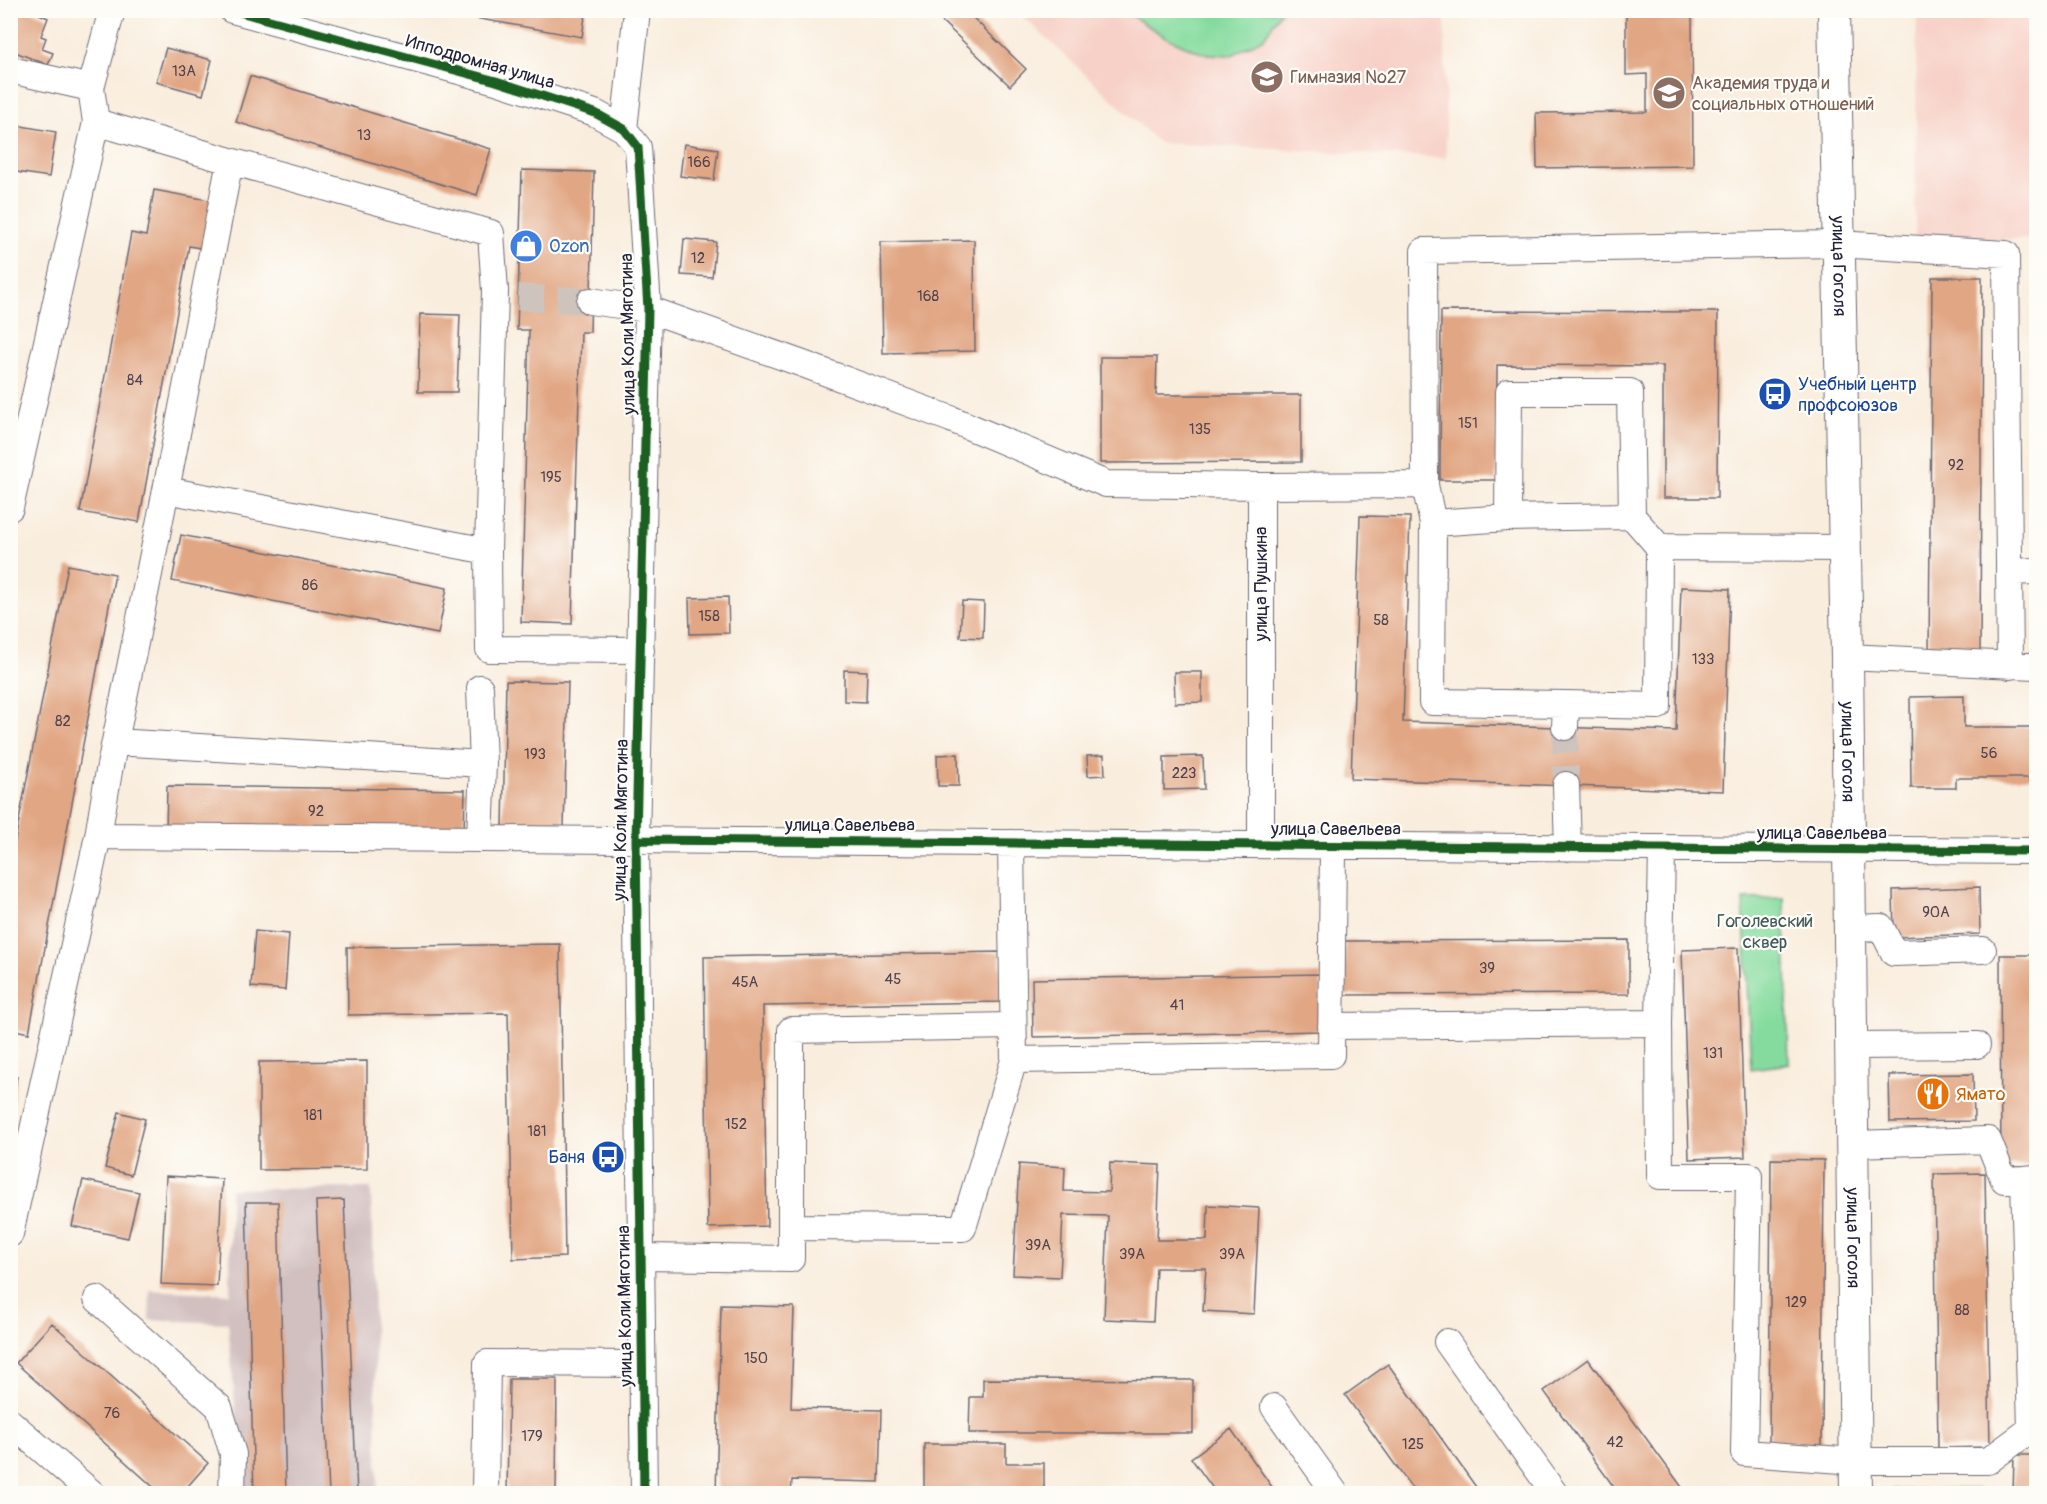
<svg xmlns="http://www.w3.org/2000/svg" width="2047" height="1504" viewBox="0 0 2047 1504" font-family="Pangolin,sans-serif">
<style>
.built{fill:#f7d1c7}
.industrial{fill:#d2bfc0}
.green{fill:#85db9e;stroke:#547e6c;stroke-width:1.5}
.building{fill:#e1a683}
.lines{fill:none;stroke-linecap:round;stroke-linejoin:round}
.minor-tunnel{stroke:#cec4bd;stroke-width:26;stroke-dasharray:26 13;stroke-linecap:butt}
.minor-casing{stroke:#6d6974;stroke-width:28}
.major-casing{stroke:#6d6974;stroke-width:34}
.minor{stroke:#fff;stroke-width:26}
.major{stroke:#fff;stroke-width:32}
.cycleway-casing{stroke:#fdfcf7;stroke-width:13}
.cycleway{stroke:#1b5e20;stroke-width:9}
.labels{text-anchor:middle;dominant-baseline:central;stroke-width:4.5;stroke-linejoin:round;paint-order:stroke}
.number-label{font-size:15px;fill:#52434d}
.street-label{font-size:18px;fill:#22223b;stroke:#fdfcf7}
.education-label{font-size:18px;fill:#785e54;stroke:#fdfcf7;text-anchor:start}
.shop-label{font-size:18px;fill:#366cbe;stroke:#fdfcf7;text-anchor:start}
.transit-label{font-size:18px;fill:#164399;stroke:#fdfcf7;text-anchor:start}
.park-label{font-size:18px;fill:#405a59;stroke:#fdfcf7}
.food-label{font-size:18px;fill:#c56008;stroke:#fdfcf7;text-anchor:start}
</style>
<rect width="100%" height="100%" fill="#fdfcf7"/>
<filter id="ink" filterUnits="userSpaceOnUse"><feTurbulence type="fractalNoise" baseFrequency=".0167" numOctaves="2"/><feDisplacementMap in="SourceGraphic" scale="12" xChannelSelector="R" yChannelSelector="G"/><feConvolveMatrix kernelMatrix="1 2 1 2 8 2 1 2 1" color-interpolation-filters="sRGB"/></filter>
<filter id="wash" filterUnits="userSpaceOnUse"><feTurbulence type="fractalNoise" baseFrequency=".008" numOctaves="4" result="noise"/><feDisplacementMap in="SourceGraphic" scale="24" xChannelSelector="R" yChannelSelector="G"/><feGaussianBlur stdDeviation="1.35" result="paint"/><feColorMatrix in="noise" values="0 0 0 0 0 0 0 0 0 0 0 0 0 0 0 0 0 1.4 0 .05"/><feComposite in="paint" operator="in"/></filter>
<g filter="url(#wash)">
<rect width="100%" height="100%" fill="#f9eddd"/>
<path class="built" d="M1017,11H1445L1446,158L1159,143Z
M1917,11H2036V239L1915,241Z"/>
<path class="industrial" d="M371,1188L378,1493H240L239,1450L228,1323L149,1320L150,1290L230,1294V1189Z"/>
<path class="green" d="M1124,11H1281L1264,38L1232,55L1204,54L1167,38Z
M1784,898L1789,1064L1751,1069L1743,899Z
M1978,1489V1494L1893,1493V1490Z"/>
<g id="blocks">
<path class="building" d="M10,10H30L48,18L41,36L46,38L42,49L53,53L48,65L10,50Z
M429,10H586L582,37Z
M930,10H965L1026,69L1010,86Z
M1626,10H1692L1693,166L1537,168L1536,113L1647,112V74L1626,75Z
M166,48L212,60L203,95L156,82Z
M250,76L491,149L477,195L236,122Z
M10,124L56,132L49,177L10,171Z
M684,144L718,149L714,180L680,176Z
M522,170L594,172L590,332H581L572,624L521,622L529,330H517Z
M154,190L214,201L205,249L189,246L139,522L80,512L131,233L146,236Z
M684,239L716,242L712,277L681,275Z
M974,240L975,351L883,353L881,242Z
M1932,277H1982L1980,653H1929Z
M1441,311L1718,312L1717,498H1663V366L1497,365L1496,480H1440Z
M420,314L460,315L457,392H418Z
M1100,357H1157L1156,395H1301V462L1100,463Z
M1360,516L1410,517L1403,722L1676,731L1681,587L1730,589L1723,791L1351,779Z
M181,535L447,588L438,634L172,581Z
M68,565L115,574L29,1033L10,1029V867Z
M728,597L729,633L690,634L689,598Z
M962,601L984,602L983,638L960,637Z
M844,670L867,671L866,702L844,701Z
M1174,672H1202V702L1175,703Z
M506,681L568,682L564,827H503Z
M1964,696V727H2036V778H1956V788H1911L1910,697Z
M958,754L959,786H938L937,755Z
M1104,755L1105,775L1088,776L1087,756Z
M1203,756L1204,789L1164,790V757Z
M167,786L465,790L464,836L166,832Z
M1979,887L1980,934L1894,937L1893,890Z
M255,931L289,934L285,990L251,987Z
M1629,940V994L1344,995L1345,941Z
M560,944L565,1257L513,1259L508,1013L348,1015L347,947Z
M1738,948L1745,1157L1689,1159L1682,950Z
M1000,952L1001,1002L763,1006L767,1226L708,1228L704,957Z
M2000,955H2036V1166H2001Z
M1321,974L1322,1031L1033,1037L1032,979Z
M367,1061V1169L259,1170V1062Z
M1973,1074L1974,1121L1890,1122L1889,1075Z
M10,1076L17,1077L12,1107H10Z
M119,1112L145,1119L131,1175L105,1168Z
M1771,1159L1824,1160L1822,1445H1769Z
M1110,1163L1160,1165L1157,1240H1207L1208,1205L1259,1208L1254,1314L1203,1311L1206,1268H1156L1153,1321L1104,1319L1108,1216L1063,1215L1060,1277L1013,1275L1019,1164L1065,1167L1064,1191L1109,1192Z
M1985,1173L1990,1447L1938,1448L1934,1174Z
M166,1176L222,1179L217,1286L161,1284Z
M83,1180L139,1192L128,1238L72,1226Z
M344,1200L357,1494H329L316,1201Z
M246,1202H278L286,1494H254Z
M721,1305L794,1307L791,1408L881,1410L879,1482L792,1480L791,1494H716Z
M52,1323L208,1463L181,1494H161L16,1363Z
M1588,1359L1687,1494H1619L1544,1391Z
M1388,1364L1481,1494H1416L1345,1395Z
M509,1379H557L556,1494H507Z
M983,1379L1193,1380V1433H969L970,1397H983Z
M1231,1429L1277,1494H1217L1191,1458Z
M924,1444H1006V1463H1044V1494H924Z
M2014,1455H2036V1494H2013Z"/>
</g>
</g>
<g filter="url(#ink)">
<use href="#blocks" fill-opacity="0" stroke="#6d6974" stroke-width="1.5"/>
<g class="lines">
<path class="minor-tunnel" d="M518,297L590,301
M1565,727L1566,785"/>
<defs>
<path id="minor" d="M232,10L496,81L595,113L624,129L638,147L648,309L636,840L644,1494
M10,70L91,88
M624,129L637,10
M230,161L491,233L495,291L488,551
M590,301L648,309L803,364L951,419L1106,484L1261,486
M166,490L488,551L489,649L641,650
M10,508L96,122L91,88L112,10
M1508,518L1509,392H1630L1632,516
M1433,523L1432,702L1566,704L1565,727
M1845,548L1659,547L1632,516L1508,518L1433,523L1425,485L1424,251L1837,244L2006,254L2010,666
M2009,572L2036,571
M1847,657L2036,666
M480,688L483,764
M1566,704L1658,706L1659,547
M115,742L483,764L480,838
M1566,785L1568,848
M98,836L2036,851
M1011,843L1014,1060L1331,1055L1333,846
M1261,845V486L1425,485
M1662,848L1659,1023L1660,1176H1749L1744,1453L1856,1461H1988L2031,1429H2036
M1850,928L1881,927L1894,953L1983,950
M1331,1026L1659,1023
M1851,1046L1977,1045
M1852,1144L1988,1140L2004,1180L2024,1179
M791,1227L963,1228L1014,1060
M10,1234L98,836L109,771L166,490L230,161L96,122
M641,1257L791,1259V1030L1013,1026
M97,1299L219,1407L233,1454L232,1494
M1447,1342L1555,1494
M1274,1407L1336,1494
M10,1422L93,1494
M2031,1429L2024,1179L2036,1178
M485,1494L487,1363L642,1364"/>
<g id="major">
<path id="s1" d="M1834,10L1847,657L1856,1494"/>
</g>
</defs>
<use href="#minor" class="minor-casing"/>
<use href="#major" class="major-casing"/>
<use href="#minor" class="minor"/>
<use href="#major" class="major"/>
<defs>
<path id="cycleway" d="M232,10L496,81L595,113L624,129L638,147L648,309L636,840L644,1494
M636,840L2036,851"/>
</defs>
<use href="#cycleway" class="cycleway-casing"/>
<use href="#cycleway" class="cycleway"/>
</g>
</g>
<defs>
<symbol id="school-disc" viewBox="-11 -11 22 22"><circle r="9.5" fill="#8d6e63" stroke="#fdfcf7"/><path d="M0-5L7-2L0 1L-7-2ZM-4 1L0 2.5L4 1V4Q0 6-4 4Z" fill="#fff"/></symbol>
<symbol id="university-disc" viewBox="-11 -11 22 22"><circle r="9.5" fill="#8d6e63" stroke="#fdfcf7"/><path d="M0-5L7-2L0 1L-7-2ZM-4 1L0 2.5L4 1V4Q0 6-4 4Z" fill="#fff"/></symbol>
<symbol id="shop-disc" viewBox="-11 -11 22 22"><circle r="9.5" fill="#3f7fe0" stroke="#fdfcf7"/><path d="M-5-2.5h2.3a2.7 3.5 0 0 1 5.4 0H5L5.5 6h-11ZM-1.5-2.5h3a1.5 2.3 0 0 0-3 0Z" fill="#fff"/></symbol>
<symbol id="bus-disc" viewBox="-11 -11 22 22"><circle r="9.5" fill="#1a4fb4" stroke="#fdfcf7"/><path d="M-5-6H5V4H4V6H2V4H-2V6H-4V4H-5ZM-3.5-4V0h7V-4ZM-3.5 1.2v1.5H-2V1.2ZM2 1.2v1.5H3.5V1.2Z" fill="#fff"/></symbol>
<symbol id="restaurant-disc" viewBox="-11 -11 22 22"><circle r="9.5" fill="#e8710a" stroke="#fdfcf7"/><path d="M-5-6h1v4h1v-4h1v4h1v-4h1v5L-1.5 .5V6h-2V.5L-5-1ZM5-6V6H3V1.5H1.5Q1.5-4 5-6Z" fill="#fff"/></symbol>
</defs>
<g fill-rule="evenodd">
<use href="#school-disc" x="1248" y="58" width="38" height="38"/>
<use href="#university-disc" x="1650" y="74" width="38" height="38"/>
<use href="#shop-disc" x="507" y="227" width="38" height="38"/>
<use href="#bus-disc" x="1756" y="375" width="38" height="38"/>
<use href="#restaurant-disc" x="1914" y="1075" width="38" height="38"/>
<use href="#bus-disc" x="589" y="1138" width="38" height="38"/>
</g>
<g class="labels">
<g class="number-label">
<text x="184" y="71">13А</text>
<text x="364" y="135">13</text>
<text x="699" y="162">166</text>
<text x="698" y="258">12</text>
<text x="928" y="296">168</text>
<text x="135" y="380">84</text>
<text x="1468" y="423">151</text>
<text x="1200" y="429">135</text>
<text x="1956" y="465">92</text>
<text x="551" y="477">195</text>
<text x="310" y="585">86</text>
<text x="709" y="616">158</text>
<text x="1381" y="620">58</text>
<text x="1703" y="659">133</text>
<text x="63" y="721">82</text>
<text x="1989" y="753">56</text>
<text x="535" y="754">193</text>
<text x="1184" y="773">223</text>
<text x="316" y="811">92</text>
<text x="1936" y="912">90А</text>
<text x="1487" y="968">39</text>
<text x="893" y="979">45</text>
<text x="745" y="982">45А</text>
<text x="1177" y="1005">41</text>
<text x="1713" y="1053">131</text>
<text x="313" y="1115">181</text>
<text x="736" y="1124">152</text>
<text x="537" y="1131">181</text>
<text x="1038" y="1245">39А</text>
<text x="1132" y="1254">39А</text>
<text x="1232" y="1254">39А</text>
<text x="1796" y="1302">129</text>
<text x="1962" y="1310">88</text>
<text x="756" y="1358">150</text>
<text x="112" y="1413">76</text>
<text x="532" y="1436">179</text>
<text x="1615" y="1442">42</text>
<text x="1413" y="1444">125</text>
</g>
<g class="street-label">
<text transform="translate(480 62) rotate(16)">Ипподромная улица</text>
<text stroke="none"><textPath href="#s1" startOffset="256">улица Гоголя</textPath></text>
<text transform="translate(628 334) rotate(-91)">улица Коли Мяготина</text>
<text transform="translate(1261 584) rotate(-90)">улица Пушкина</text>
<text stroke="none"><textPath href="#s1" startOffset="742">улица Гоголя</textPath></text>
<text transform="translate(621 820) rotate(-89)">улица Коли Мяготина</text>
<text x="850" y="825">улица Савельева</text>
<text x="1336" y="829">улица Савельева</text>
<text x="1822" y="833">улица Савельева</text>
<text stroke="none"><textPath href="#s1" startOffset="1228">улица Гоголя</textPath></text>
<text transform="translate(625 1306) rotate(-91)">улица Коли Мяготина</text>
</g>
<g class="education-label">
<text x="1290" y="77">Гимназия №27</text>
<text x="1692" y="83">Академия труда и<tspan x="1692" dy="21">социальных отношений</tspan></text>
</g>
<g class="shop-label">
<text x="549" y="246">Ozon</text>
</g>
<g class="transit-label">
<text x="1798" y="384">Учебный центр<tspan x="1798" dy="21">профсоюзов</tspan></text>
<text x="585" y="1157" text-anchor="end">Баня</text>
</g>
<g class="park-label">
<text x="1765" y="921">Гоголевский<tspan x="1765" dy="21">сквер</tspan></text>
</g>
<g class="food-label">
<text x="1956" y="1094">Ямато</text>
</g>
</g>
<rect width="2047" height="1504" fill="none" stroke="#fdfcf7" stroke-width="36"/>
</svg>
